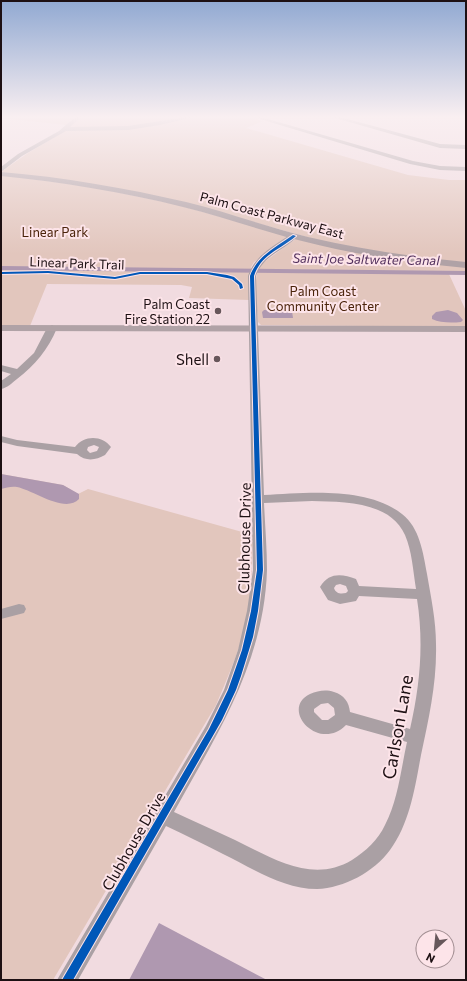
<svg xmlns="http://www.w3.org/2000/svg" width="467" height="981" viewBox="0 0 467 981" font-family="Commissioner,sans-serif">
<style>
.green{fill:#e2c6bd}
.water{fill:#af98b0}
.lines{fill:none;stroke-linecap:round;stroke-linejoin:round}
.canal{fill:#af98b0;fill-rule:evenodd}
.minor{fill:#aaa0a4;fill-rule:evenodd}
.major{fill:#b0a2a6;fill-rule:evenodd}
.cycleway-casing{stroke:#fde4e9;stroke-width:2}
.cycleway{fill:#0057b8;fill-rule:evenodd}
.poi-dot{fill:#67575b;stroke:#fde4e9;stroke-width:1.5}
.labels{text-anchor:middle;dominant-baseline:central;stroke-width:4;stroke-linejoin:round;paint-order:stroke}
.far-street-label{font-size:13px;fill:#1d1013;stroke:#fde4e9}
.far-park-label{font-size:13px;fill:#4a230a;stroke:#fde4e9}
.far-water-label{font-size:13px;font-style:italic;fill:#512f5c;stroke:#fde4e9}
.far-poi-label{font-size:13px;fill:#1d1013;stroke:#fde4e9;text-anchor:end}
.poi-label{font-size:15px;fill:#1d1013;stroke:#fde4e9;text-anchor:end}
.street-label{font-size:15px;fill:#1d1013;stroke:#fde4e9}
.near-street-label{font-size:18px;fill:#1d1013;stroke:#fde4e9}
</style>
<rect width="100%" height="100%" fill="#f1dbe0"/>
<path class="green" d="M1,117H74L66,125L1,118Z
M81,117H247L263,121L246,128L408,175L449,180H466V264L430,261L321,241L186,203L1,172L28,153L60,134Z
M1,175L92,187L174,204L291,236L254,262L251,267L249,300L189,298L192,287L181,285L47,284L30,326H1Z
M297,238L466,267V272H448L466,311V327L261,325L258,322C257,304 252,282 260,265Z
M1,474L63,485L78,494L88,489L253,535C252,566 252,597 245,627C238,654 227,679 216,705L53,980H1Z"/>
<path class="water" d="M264,310H290L292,311L293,318H263L262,312Z
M448,310L457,313L463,320L461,322C452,323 440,323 432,319V316L436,312Z
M1,474L63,485L79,494V499C65,514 33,490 17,487C11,486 6,488 1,489Z
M159,923L267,980H129Z"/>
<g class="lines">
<path class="canal" d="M1,266L466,271V275L1,270Z"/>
<path class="minor" d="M75,117H81L70,127L128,126L185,117H194L160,125L128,130L66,131L22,156L1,172V167L18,154L59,131Z
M253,117H261L413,161L440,166L466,167V171L440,170L410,164Z
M332,117H340L440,144L466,145V149L440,148Z
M291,234H294L298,236C284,251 263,255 256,276L264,495C306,493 366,486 402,514C420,528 423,553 427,574C431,597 436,621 436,644C437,682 429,718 421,755C415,787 410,823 390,850C374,872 344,888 317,889C283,889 252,868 223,854C204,844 185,835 166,826L78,980H57L206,726L224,690L238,650L247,611L253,570L248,276C255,255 274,246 291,234ZM312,501C343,502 390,501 405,535C412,551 413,571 416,589L359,586L356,579C342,574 329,572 320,587L328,600L340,604L356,601L359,596L417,599C424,644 420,685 410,729L350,712C349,702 344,695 334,692C325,689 318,691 310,694C279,709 319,753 346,725L407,742C401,769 398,800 385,825C378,840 366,851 352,860C312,884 272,858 235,840C215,831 194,821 174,812C217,734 264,663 267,570C267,548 265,525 264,503ZM340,584L346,586L348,591L346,593C341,594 336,594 334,588L336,585ZM328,703L334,708L335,715L328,720H322L314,712V709L321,704Z
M52,325L57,328C48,350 35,365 17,379C12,383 7,388 1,389V381L11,374L1,371V365L17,369L34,353L47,328Z
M1,436L17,440L75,447C84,435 102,435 111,447L105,455C96,460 86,462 77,454L17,446L1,442ZM94,445L99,447L97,451L90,453L87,450L88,447Z
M19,604L24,605L26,609L24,613L1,619V609Z"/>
<path class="major" d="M1,172C63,177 125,188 186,202C227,212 267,227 308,237C360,249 413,257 466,262V268C411,263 356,255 302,241C262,231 223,217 183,207C123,192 62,182 1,176Z
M1,325L466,326V332L1,331Z"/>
<defs>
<path id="cycleway" d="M293,235L296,236C280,250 261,254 254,276L263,570L258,611L253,637L241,676L236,690L222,720L73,980H62L209,729L228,690L242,650L251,611L257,570L250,276C257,256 276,247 293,235Z
M48,271L115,277L140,272H207L227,275L234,277L242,284L243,288L240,289L239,285L232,279L207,274H140L115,279L48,273L1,274V272Z"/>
</defs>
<use href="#cycleway" class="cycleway-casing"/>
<use href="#cycleway" class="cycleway"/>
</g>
<linearGradient id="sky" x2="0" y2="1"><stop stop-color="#91a9d2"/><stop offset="0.46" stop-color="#f9eff1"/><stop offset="1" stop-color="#f9eff1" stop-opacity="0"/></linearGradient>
<rect width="467" height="254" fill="url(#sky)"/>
<g class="poi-dot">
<circle cx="218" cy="311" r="4"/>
<circle cx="217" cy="359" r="4"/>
</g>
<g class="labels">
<g class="far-street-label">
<text transform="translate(272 215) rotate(15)">Palm Coast Parkway East</text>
<text transform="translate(77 263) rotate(2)">Linear Park Trail</text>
</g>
<g class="far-park-label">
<text x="55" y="232">Linear Park</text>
<text x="323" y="291">Palm Coast<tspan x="323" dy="15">Community Center</tspan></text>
</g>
<g class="far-water-label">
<text transform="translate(366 259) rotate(1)">Saint Joe Saltwater Canal</text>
</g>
<g class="far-poi-label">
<text x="210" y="304">Palm Coast<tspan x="210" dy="15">Fire Station 22</tspan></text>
</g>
<g class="poi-label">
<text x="209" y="359">Shell</text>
</g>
<g class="street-label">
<text transform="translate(244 538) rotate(-89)">Clubhouse Drive</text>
<text transform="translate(133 841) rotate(-60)">Clubhouse Drive</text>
</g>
<g class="near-street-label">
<text transform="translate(397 727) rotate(-80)">Carlson Lane</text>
</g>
</g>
<rect width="467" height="981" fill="none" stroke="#1d1013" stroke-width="4"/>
<g transform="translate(435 949) rotate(207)"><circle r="19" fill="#fde4e9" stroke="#a38f93"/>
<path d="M0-3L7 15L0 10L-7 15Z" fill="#67575b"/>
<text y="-6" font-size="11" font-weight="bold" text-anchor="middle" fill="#1d1013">N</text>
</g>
</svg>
